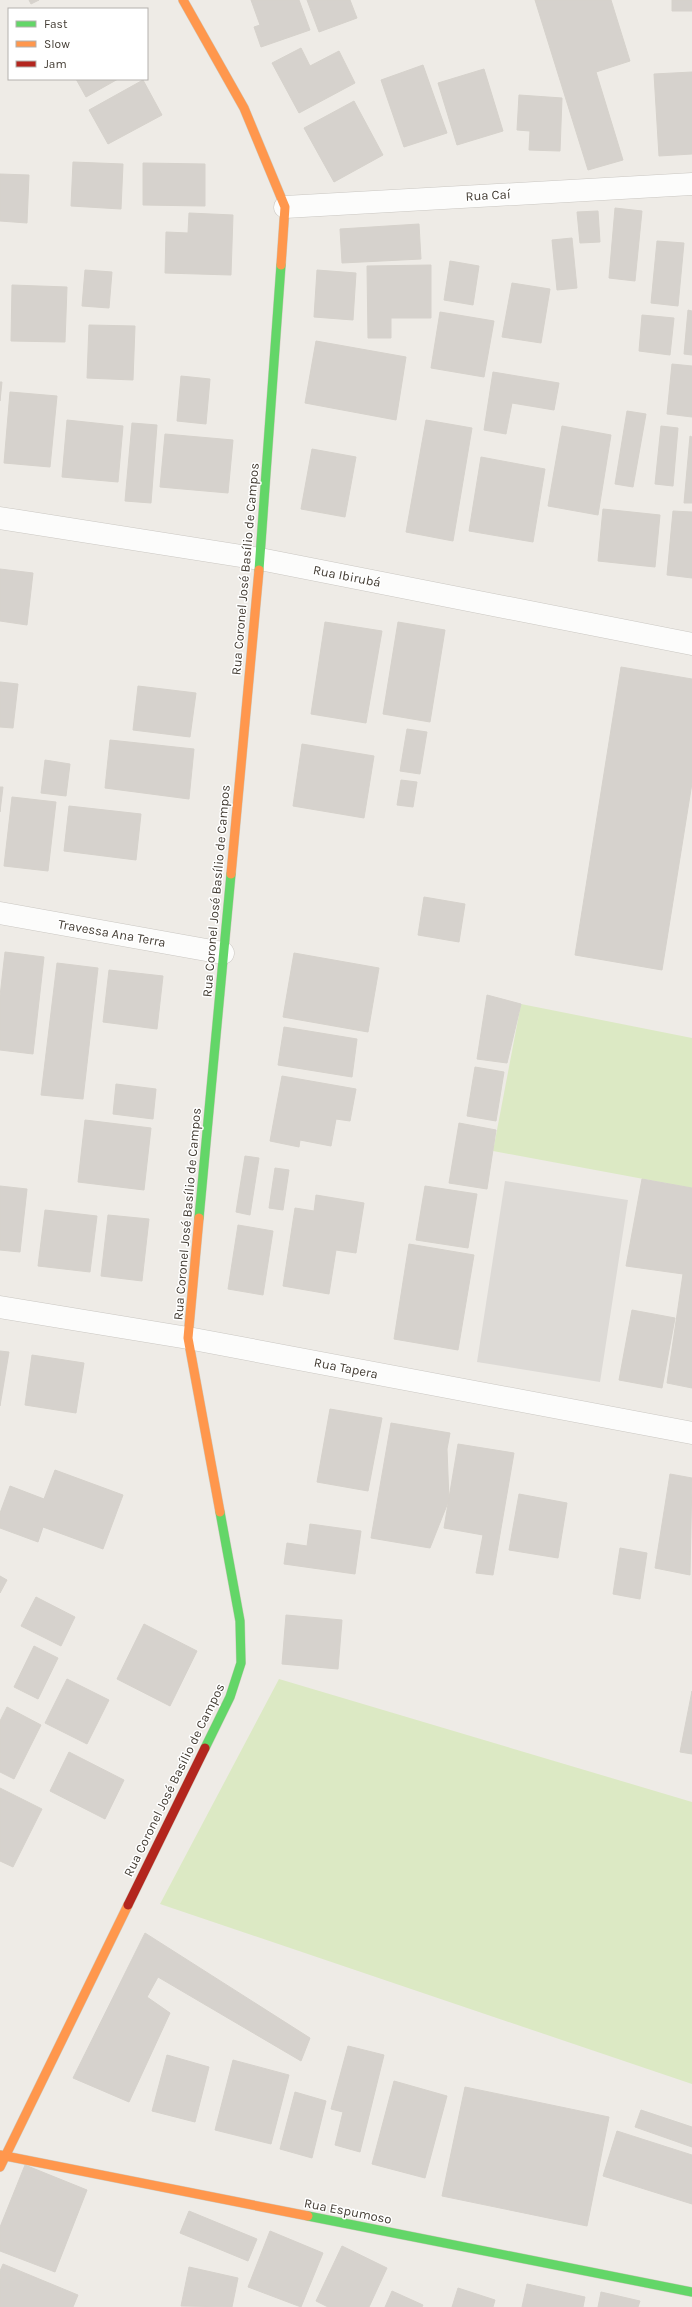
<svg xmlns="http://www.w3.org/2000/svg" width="692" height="2307" viewBox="0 0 692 2307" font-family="Karla,sans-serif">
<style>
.green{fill:#dce9c4}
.parking{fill:#dddad6}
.building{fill:#d6d2cd;stroke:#d6d2cc}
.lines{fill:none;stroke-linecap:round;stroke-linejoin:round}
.street-casing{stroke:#cac7c2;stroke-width:23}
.fast-casing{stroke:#cfcabe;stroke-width:10}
.slow-casing{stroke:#cfcabe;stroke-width:10}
.jam-casing{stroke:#cfcabe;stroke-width:10}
.street{stroke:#fcfcfb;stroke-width:22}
.fast{stroke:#63d668;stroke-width:9}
.slow{stroke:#ff974d;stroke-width:9}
.jam{stroke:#b3261e;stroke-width:9}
.labels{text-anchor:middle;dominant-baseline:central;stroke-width:3;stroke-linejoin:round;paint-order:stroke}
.street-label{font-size:13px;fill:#433c33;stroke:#fff}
</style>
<rect width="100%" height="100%" fill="#eeebe6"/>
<path class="green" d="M521,1004L692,1038V1188L493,1151Z
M279,1679L692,1802V2084L160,1904Z"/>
<path class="parking" d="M505,1181L628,1200L600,1382L477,1362Z"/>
<path class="building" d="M29,0H39L31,4Z
M251,0H299L310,30L261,47L254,27L260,25Z
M307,0H350L357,18L319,32Z
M535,0H611L630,61L596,72L623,160L588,170Z
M672,0H692V11H672Z
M301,48L310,66L339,51L355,83L299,113L272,63Z
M423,65L447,133L404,147L381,80Z
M484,69L503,131L457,145L438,83Z
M692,72V154L659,156L654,74Z
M76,79H118L86,97Z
M143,80L162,115L108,144L89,110Z
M519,95L562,98L560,151L529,150L530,131L517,130Z
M354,101L383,155L334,182L304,128Z
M73,162L123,164L121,209L71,206Z
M143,163L205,164V206L143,205Z
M0,174L29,175L27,223L0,221Z
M615,208L642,211L635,281L609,278Z
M598,211L600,242L580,243L577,212Z
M189,213L233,215L231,275L165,273L166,232L188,233Z
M419,224L421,259L342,263L340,229Z
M572,238L577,288L557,290L552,240Z
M657,241L684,243L678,306L651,303Z
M450,261L479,266L473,305L444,300Z
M431,265V318H391V338H368L367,266Z
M85,270L112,272L109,308L82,306Z
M317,270L356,273L353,320L314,317Z
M512,283L550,289L541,343L502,337Z
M12,285L67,287L65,342L11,341Z
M688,310L692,311V355L684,354Z
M440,312L494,321L484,377L431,368Z
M642,315L674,318L670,355L639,351Z
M89,325L135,326L133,380L87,378Z
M316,341L406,357L396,420L305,403Z
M672,364L692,366V417L667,414Z
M493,372L559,383L554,410L512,403L506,434L484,430Z
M181,376L210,379L206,424L177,421Z
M0,382H2L0,401Z
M10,392L57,396L50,467L4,463Z
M627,411L646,414L633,487L615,484Z
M67,420L123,426L118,482L62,477Z
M426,420L472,428L453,541L406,532Z
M132,423L157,425L151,503L125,501Z
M562,426L611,435L598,515L548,506Z
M661,426L678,428L673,486L655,484Z
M165,434L233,440L228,493L160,487Z
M690,436L692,437V503H684Z
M312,449L356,457L345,517L301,509Z
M481,457L545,469L533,542L469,531Z
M603,509L660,515L655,567L598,561Z
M673,511L692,512V578L667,575Z
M0,569L33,573L27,625L0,621Z
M325,622L382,631L366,723L311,714Z
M398,622L445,630L430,722L383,714Z
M621,667L692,679V783L662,970L575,955Z
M0,682L18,684L13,728L0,727Z
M138,686L196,693L190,737L133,730Z
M407,729L427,732L420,774L400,771Z
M110,740L194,749L189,799L105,788Z
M302,744L374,756L364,818L293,806Z
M45,760L70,764L66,796L41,793Z
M401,780L417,782L413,807L397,805Z
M0,787H3L0,812Z
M12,797L56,802L48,871L4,866Z
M69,806L141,814L136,860L64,851Z
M424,897L465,904L459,942L418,935Z
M5,952L44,957L33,1054L0,1050V996Z
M294,953L379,968L368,1032L283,1017Z
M57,963L98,968L83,1099L41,1095Z
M109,970L163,976L157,1029L103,1022Z
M487,995L521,1004L507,1063L477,1059Z
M284,1027L357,1039L352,1077L278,1065Z
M475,1067L504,1072L496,1121L467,1116Z
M282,1076L356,1089L350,1121L336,1119L331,1146L300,1140L299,1147L270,1141Z
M116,1084L156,1089L153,1119L113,1114Z
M85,1120L151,1128L144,1190L78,1182Z
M459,1123L496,1130L487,1189L449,1183Z
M245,1156L259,1158L250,1215L236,1212Z
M275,1168L289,1170L283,1210L269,1208Z
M642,1179L692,1188V1388L667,1383L683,1274L626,1266Z
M0,1186L27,1189L20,1252L0,1250Z
M425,1186L477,1194L468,1248L416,1240Z
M316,1195L364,1203L356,1253L336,1250L329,1294L283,1286L295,1208L314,1211Z
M45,1210L97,1216L90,1272L38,1266Z
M108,1215L149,1219L142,1281L101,1276Z
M238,1225L273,1231L263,1295L228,1289Z
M409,1244L474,1255L458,1350L394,1339Z
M632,1310L675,1318L662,1388L619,1380Z
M0,1351L9,1352L0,1406Z
M32,1355L84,1363L76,1413L25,1405Z
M330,1409L382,1418L368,1491L317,1482Z
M391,1423L450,1433L447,1449L449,1500L430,1548L371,1538Z
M458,1444L514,1453L493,1575L476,1573L483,1535L444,1528Z
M55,1470L123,1495L103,1549L43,1527L38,1542L0,1528V1513L10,1486L44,1499Z
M670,1474L692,1478L690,1575L655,1568Z
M519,1494L567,1503L558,1558L509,1550Z
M310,1524L361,1531L355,1574L284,1564L287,1543L307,1546Z
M620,1548L647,1553L640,1599L613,1594Z
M0,1576L7,1580L0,1593Z
M36,1597L75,1617L61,1646L21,1626Z
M286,1615L342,1620L338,1669L282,1664Z
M144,1624L197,1651L170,1706L117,1679Z
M34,1646L58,1658L38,1699L14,1687Z
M67,1679L109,1700L87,1744L45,1723Z
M692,1691V1754L680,1752Z
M7,1707L41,1725L14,1779L0,1772V1721Z
M69,1752L124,1780L105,1819L50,1791Z
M0,1788L42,1809L13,1867L0,1861Z
M145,1933L310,2038L301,2061L158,1977L147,1997L170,2013L129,2102L73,2078Z
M348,2046L384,2055L360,2152L335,2145L343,2112L331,2109Z
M167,2055L209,2067L195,2122L152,2111Z
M233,2060L289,2075L271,2144L215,2130Z
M394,2081L447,2096L425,2178L372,2164Z
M465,2087L609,2117L587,2226L442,2196Z
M295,2092L326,2101L312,2158L280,2149Z
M641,2110L692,2127V2147L635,2127Z
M617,2131L692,2155V2204L603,2176Z
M25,2165L87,2190L55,2272L0,2251V2227Z
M189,2211L257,2239L248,2261L180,2233Z
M270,2231L323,2253L301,2307L248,2287Z
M342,2246L387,2268L369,2307H328L316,2301Z
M3,2264L78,2295L73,2307H0V2271Z
M189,2267L238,2278L232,2307L181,2306Z
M527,2284L585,2297L583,2307H522Z
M458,2288L495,2300L493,2307H452Z
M392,2291L423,2305L422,2307H385Z
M601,2292L640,2301L638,2307H598Z"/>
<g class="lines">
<defs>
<path id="street" d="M285,207L692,184
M0,518L260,559L692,644
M0,913L223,953
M0,1307L188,1338L692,1433"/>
<path id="fast" d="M259,570L281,265
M199,1218L231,874
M205,1748L230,1697L241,1663L240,1621L220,1512
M308,2216L692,2292"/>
<path id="slow" d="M183,0L244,108L285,207L281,265
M231,874L259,570
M199,1218L188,1338L220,1512
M0,2155L308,2216
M0,2167L128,1905"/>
<path id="jam" d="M128,1905L205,1748"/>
</defs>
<use href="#street" class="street-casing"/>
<use href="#fast" class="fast-casing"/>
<use href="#slow" class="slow-casing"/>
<use href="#jam" class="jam-casing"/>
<use href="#street" class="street"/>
<use href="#fast" class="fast"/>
<use href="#slow" class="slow"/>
<use href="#jam" class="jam"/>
</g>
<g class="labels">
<g class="street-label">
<text transform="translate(488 195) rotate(-3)">Rua Caí</text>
<text transform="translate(245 569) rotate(-85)">Rua Coronel José Basílio de Campos</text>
<text transform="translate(347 576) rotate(11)">Rua Ibirubá</text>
<text transform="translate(216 891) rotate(-85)">Rua Coronel José Basílio de Campos</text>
<text transform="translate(112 933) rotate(10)">Travessa Ana Terra</text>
<text transform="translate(187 1214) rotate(-85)">Rua Coronel José Basílio de Campos</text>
<text transform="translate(346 1368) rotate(11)">Rua Tapera</text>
<text transform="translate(174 1780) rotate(-64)">Rua Coronel José Basílio de Campos</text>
<text transform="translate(348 2211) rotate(11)">Rua Espumoso</text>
</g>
</g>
<rect x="8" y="8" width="140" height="72" fill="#ffffff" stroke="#b4b1ad"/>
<rect x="16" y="21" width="20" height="6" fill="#63d668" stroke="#b4b1ad"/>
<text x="44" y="28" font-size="12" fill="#433c33">Fast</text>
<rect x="16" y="41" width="20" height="6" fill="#ff974d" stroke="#b4b1ad"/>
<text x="44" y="48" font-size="12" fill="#433c33">Slow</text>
<rect x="16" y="61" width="20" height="6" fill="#b3261e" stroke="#b4b1ad"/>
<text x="44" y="68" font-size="12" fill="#433c33">Jam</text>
</svg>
